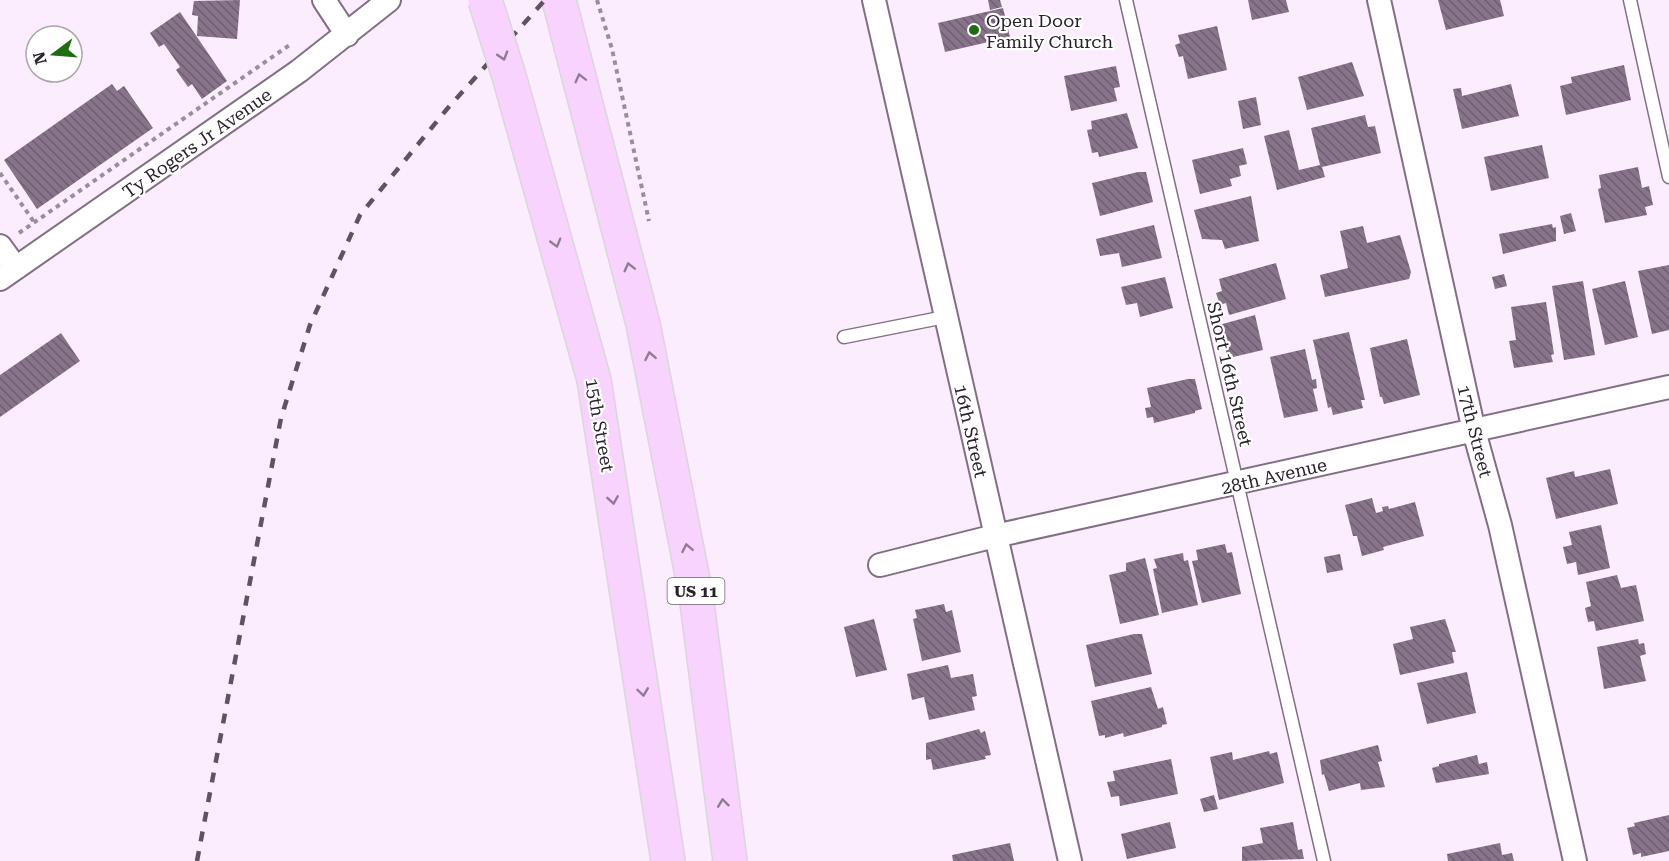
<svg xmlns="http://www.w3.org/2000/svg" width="1669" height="861" viewBox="0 0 1669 861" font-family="'Roboto Serif',serif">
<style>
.building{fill:url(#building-back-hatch)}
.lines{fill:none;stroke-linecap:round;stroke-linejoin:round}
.lane-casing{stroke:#826f85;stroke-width:15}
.street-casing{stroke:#826f85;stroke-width:26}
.primary-casing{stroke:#d9d7d9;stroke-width:36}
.path{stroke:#998e9b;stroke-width:4;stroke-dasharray:4.5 4.5;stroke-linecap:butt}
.lane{stroke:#fff;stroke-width:12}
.street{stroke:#fff;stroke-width:22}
.primary{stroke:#f7d3fd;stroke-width:33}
.rail{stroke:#5d545f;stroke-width:4.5;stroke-dasharray:10 10;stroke-linecap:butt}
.primary-bridge-casing{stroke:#d9d7d9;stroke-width:36;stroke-linecap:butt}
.primary-bridge{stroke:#f7d3fd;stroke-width:33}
.oneway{stroke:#907a94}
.poi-dot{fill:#1e6d11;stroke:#fff;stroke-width:2}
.labels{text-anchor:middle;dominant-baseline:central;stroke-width:4.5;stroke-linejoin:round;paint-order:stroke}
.shield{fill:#fff;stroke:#6a646b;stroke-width:1.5}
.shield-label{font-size:16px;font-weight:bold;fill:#2a222c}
.poi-label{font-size:18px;fill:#2a222c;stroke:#fff;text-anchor:start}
.street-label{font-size:18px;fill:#2a222c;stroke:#fff}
</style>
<defs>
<pattern id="building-back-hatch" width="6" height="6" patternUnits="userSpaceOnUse" patternTransform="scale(1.5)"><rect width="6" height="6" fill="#87738a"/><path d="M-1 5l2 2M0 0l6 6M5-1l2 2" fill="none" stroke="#6f5e71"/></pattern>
</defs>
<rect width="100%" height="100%" fill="#fbedfd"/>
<path class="building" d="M240,0L237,39L197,36L198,16L192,15L194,1Z
M988,0H1000L1002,7L990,10Z
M1248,0H1286L1289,12L1252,20Z
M1438,0H1500L1504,16L1446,30Z
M1003,8L1010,37L945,52L938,23Z
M180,12L227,81L202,99L192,84L188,87L176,70L180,67L164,44L159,47L150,33Z
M1217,26L1227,70L1188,79L1183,56L1179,57L1175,45L1180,43L1178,35Z
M1352,62L1364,96L1307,110L1298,77Z
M1624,65L1631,100L1566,115L1560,86L1572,83L1571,77Z
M1116,66L1120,87L1114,88L1117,101L1071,111L1064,76Z
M112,84L117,91L124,86L153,128L37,209L4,160Z
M1511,84L1519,116L1462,129L1453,89L1461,88L1462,96Z
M1256,97L1261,125L1243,129L1238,101Z
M1127,113L1138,148L1099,157L1098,152L1092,153L1087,130L1092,129L1091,121Z
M1365,115L1368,127L1375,126L1381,153L1322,167L1325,177L1277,190L1264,136L1289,130L1299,170L1320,165L1311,128Z
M1542,145L1549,178L1491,191L1484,157Z
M1243,148L1247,164L1239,166L1241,176L1230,179L1232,186L1200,194L1192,160Z
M1638,167L1642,188L1649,186L1653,205L1645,207L1647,215L1605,223L1598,189L1601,188L1599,175Z
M1138,172H1146L1153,202L1100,216L1092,183Z
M1251,196L1259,241L1225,249L1222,240L1202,239L1194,210Z
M1571,213L1576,231L1564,234L1560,216Z
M1552,224L1553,228L1556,227V241L1503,254L1499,234Z
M1154,225L1162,258L1122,267L1119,253L1100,256L1096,239Z
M1363,226L1367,243L1400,235L1411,272L1409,279L1325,297L1320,275L1348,268L1340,231Z
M1276,263L1286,299L1229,315L1226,303L1220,305L1216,293L1222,291L1219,279Z
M1669,265V330L1652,334L1638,271Z
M1504,274L1507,286L1495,289L1492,277Z
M1165,277L1173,308L1140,317L1137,303L1126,305L1121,287Z
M1583,281L1595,355L1564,360L1552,286Z
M1625,281L1638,337L1605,345L1592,289Z
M1546,302L1554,354L1551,355L1553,362L1514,368L1509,341L1516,340L1511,307Z
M1255,315L1263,350L1233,357L1232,354L1227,355L1219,325Z
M1349,332L1365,400H1361L1363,408L1333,415L1331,407L1328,408L1313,340Z
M61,333L80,361L0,417V375Z
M1407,339L1420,395L1384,404L1382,397H1380L1370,348Z
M1305,349L1312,380L1316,379L1317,388L1313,389L1318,411L1284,418L1270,357Z
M1188,379H1195L1202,409L1195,411V413L1154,423L1153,417L1147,418L1145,408L1151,407L1147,388Z
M1610,469L1618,504L1556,519L1546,478L1574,471L1575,477Z
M1372,498L1376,513L1383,511L1382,507L1388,506L1389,509L1415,502L1424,536L1383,547L1384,550L1362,556L1357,536H1353L1345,505Z
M1601,525L1610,568L1578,575L1576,562L1567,564L1563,547L1572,545L1569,532Z
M1225,544L1227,553L1232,552L1241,594L1202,603L1192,561L1198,560L1196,550Z
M1183,553L1184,561L1188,560L1198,605L1162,613L1153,569L1157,568L1154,559Z
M1340,554L1343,570L1327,573L1324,557Z
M1145,558L1159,615L1120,624L1109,575L1126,571V563Z
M1617,575L1621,588L1636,585L1644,621L1596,631L1594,621L1588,622L1585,608L1591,606L1586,582Z
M944,604L946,612L952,610L961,652L922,661L913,619L917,618L915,610Z
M874,619L887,670L856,677L844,627Z
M1445,619L1456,652H1452L1454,663L1400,675L1393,644L1413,639L1410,627Z
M1134,634H1142L1152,674L1095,687L1086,645Z
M1638,639L1639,644L1644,643L1646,654L1640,656L1646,681L1604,689L1597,647Z
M948,665L951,678L973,674L977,696L972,697L975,710L929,720L924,697L912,700L907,674Z
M1467,672L1476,713L1427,724L1417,683Z
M1151,687L1158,709L1163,707L1167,724L1162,725V727L1124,737L1123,733L1105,738V735L1099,736L1091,701Z
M979,729L981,733L985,731L991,755L985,756L986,759L933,770L931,759L926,760V743Z
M1378,745L1382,761L1378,762L1385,787L1361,790L1360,783L1329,791L1324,774L1322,775L1320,760Z
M1269,751L1270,754L1277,752L1284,783L1219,800L1210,757L1232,752L1233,760Z
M1477,755L1479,764L1487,762L1489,774L1436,783L1432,768L1439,766V764Z
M1171,759L1178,794L1120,806L1119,796L1111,797L1107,782L1115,781L1113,771Z
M1214,795L1218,809L1204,812L1200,799Z
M1669,815V851L1641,857V853L1633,855L1627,828L1635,826L1634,823Z
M1170,822L1176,848L1127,859L1121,834Z
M1293,822L1298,850L1302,849L1304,859L1242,861V847L1263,843L1260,828Z
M1010,843L1014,861H953L952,855Z
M1500,843L1502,855L1512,853L1514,861H1448L1447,854Z"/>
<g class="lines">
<defs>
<path id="lane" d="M1126,0L1324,861
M1630,0L1669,177
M844,337L945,317"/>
<path id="street" d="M324,0L347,35
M874,0L1070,861
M1379,0L1474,431L1500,525L1575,861
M0,246L16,268
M0,279L299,71L389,0
M880,565L995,536L1669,387"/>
<path id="primary" d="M559,0L643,324L696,595L730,861
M594,380L668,861"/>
</defs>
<use href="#lane" class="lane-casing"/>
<use href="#street" class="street-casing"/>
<use href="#primary" class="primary-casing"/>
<path class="path" d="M597,0L612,49L649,221
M0,173L34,222
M19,233L291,44"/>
<use href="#lane" class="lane"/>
<use href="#street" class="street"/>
<use href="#primary" class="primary"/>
<path class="rail" d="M197,861L281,418L310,325L360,215L447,109L545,0"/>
<defs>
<path id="primary-bridge" d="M485,0L509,76L594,380"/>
</defs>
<use href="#primary-bridge" class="primary-bridge-casing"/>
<use href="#primary-bridge" class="primary-bridge"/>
</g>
<defs><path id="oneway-chevron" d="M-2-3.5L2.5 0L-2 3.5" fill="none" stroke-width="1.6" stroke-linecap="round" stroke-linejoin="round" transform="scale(1.5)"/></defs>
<g class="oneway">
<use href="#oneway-chevron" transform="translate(503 56) rotate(73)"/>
<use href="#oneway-chevron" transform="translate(580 78) rotate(-104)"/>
<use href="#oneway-chevron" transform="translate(556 243) rotate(74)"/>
<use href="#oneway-chevron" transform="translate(629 267) rotate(-104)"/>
<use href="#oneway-chevron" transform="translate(650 356) rotate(-101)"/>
<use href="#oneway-chevron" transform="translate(613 500) rotate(81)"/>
<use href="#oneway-chevron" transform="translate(687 548) rotate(-101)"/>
<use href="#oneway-chevron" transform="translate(643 692) rotate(82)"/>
<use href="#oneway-chevron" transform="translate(723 803) rotate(-97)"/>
</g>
<circle class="poi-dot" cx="974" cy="30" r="6"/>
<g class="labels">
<rect class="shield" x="667.5" y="578" width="57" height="26" rx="4.5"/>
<g class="shield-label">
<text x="696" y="591">US 11</text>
</g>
<g class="poi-label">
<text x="986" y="20">Open Door<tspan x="986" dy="21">Family Church</tspan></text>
</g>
<g class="street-label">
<text transform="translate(197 143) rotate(-35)">Ty Rogers Jr Avenue</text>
<text transform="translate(1230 374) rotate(77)">Short 16th Street</text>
<text transform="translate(600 425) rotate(80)">15th Street</text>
<text transform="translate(971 431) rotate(77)">16th Street</text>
<text transform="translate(1475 431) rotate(76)">17th Street</text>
<text transform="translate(1274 476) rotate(-13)">28th Avenue</text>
</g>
</g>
<g transform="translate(54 54) rotate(254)"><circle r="28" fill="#ffffff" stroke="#aaa7ab" stroke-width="1.5"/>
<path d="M0-4.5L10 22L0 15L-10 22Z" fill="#1e6d11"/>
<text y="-9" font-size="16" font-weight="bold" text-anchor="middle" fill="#2a222c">N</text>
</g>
</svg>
